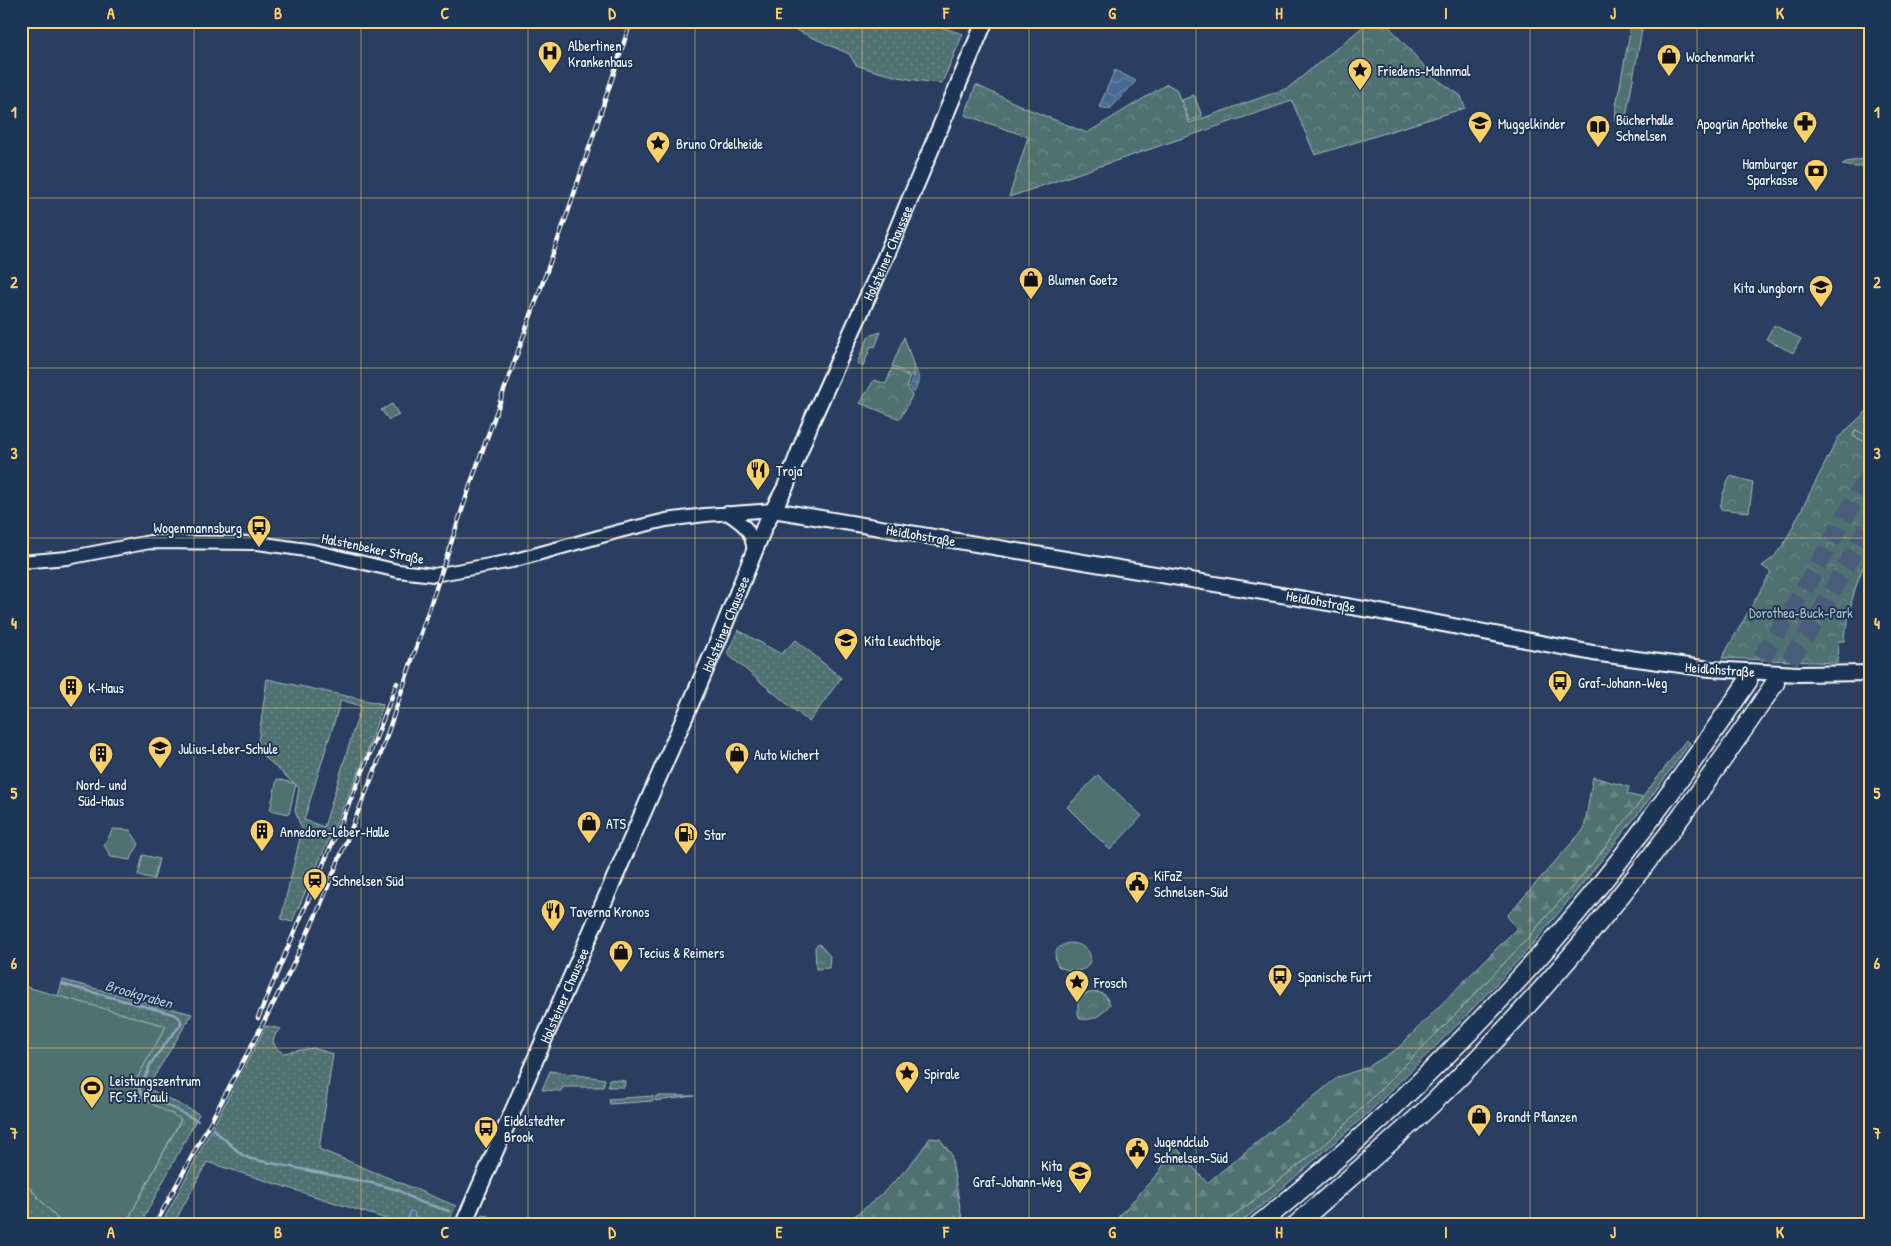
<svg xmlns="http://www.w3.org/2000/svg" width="1891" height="1246" viewBox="0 0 1891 1246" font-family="'Patrick Hand',sans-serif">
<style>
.grass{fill:url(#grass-dots);stroke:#a7b8b8;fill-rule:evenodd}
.forest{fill:url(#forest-firs);stroke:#a7b8b8}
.park{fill:url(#park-crowns);stroke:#a7b8b8}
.pitch{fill:#4f7172;stroke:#a7b8b8}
.water{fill:url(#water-waves);stroke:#92a6bc}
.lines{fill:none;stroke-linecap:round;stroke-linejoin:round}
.stream{stroke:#92a6bc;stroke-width:2.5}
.motorway-tunnel{stroke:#495b79;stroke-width:18;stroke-dasharray:18 9;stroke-linecap:butt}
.tertiary-casing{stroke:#fff;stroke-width:16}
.secondary-casing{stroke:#fff;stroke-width:18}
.primary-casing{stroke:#fff;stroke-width:19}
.motorway-casing{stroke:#fff;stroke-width:21}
.tertiary{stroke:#1d3557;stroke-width:12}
.secondary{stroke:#1d3557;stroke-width:14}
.primary{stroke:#1d3557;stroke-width:15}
.motorway{stroke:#1d3557;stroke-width:18}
.rail-casing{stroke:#fff;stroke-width:4.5}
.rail{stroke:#1d3557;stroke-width:2.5;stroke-dasharray:8;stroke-linecap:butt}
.grid{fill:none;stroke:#ffd166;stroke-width:1;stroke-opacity:0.55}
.labels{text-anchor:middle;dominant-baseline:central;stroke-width:4;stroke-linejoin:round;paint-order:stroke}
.poi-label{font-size:14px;fill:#fff;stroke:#1d3557;text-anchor:start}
.street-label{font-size:14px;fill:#fff;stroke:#1d3557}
.park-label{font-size:14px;fill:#b0bfc0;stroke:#1d3557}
.water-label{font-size:15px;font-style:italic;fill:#b6c4d3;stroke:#1d3557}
.neatline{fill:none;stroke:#ffd166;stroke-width:2}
.grid-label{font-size:16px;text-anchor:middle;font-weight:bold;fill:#ffd166}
</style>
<defs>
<pattern id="grass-dots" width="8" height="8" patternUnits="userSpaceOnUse" patternTransform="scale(1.25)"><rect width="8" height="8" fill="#4f7172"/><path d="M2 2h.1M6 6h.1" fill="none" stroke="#698687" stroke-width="1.8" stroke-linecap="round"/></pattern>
<pattern id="forest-firs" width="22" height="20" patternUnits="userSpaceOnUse" patternTransform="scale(1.25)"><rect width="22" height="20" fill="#4f7172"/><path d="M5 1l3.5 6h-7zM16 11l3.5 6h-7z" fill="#698687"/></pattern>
<pattern id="park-crowns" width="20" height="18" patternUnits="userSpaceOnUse" patternTransform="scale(1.25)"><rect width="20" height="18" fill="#4f7172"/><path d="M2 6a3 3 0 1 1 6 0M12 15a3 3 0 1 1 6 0" fill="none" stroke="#698687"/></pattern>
<pattern id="water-waves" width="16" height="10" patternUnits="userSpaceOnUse" patternTransform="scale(1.25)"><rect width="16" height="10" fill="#496b90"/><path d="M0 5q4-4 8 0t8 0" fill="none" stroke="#6481a1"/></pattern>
</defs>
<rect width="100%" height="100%" fill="#293e61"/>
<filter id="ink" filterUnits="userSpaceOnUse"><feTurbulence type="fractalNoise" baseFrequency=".02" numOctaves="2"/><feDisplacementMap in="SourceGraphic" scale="10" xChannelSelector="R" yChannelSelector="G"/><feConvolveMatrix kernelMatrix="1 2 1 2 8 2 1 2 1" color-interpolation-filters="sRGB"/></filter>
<g filter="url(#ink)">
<path class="grass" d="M776,21H922L963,34L942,83C912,81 885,75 856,65L849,54Z
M1870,158V166L1856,167L1842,165L1846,162Z
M881,332L875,347L871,346L863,367L857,363L869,336Z
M738,630L781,654L796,640L841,678L809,722L727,654Z
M267,679L383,704L365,758L292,922L281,919L302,829L295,811L299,788L257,750ZM341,700L361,706L324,827L304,820Z
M1686,740L1690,743L1648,801L1588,877L1527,951L1461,1021L1367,1114L1270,1199L1237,1225H1222L1328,1142L1456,1014L1526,940L1592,864Z
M63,980L192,1014L147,1088L199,1114L140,1225H125L181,1120L143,1099L135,1091L136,1080L166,1026L58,996Z
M266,1026L281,1029L276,1033L273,1041L276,1048L283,1053L313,1048L333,1054L319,1149L456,1206L447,1225H428L414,1216L408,1219L410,1225H391L386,1219L207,1162L173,1225H161Z
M550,1071L605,1079L603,1087H563L561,1091L542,1090Z
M609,1079L625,1081L624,1087H608Z
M653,1096V1101L610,1104L609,1099Z
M656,1096H694L655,1101Z
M21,1178L63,1225H25L21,1222Z
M482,1214L511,1225H477Z
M588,1222L762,1223L769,1225H565Z"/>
<path class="forest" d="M1593,777L1629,787L1627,794L1643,798L1592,864L1526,940L1456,1014L1328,1142L1222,1225H1111L1160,1171L1174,1145L1207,1183L1338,1077L1368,1067L1397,1049L1517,928L1507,916L1584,829Z
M930,1138L940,1139L951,1154L963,1225H842C878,1200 905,1175 930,1138Z"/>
<path class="park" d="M1370,21H1384L1434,77L1461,96L1465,108L1315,155L1292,101L1009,197L1028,137L965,115L976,85L1028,109L1087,133L1167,84L1176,89L1189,123L1288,88Z
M1629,21H1642L1643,24L1625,123L1615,121L1616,106L1630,32Z
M892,368L910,377L907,385L912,396L900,419L860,403L874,380L886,384Z
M392,404L399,415L389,420L381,410Z
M1870,408V554C1857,577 1850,603 1847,629H1845L1844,641H1838L1837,663L1722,658L1771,572L1762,566L1774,557L1785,542L1838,438Z
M1730,476L1753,482L1749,512L1720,509L1723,494Z
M819,944L830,956L829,968L816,969L815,947Z
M1098,992L1105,995L1110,1004C1102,1015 1095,1021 1080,1019L1078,1013V997L1082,994Z"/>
<path class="pitch" d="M1194,95L1202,116L1189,121L1182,100Z
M1774,325L1801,339L1793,353L1766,339Z
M904,337L914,367L912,376L892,366Z
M1856,430L1870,437V444L1853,436Z
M1098,775L1142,816L1110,850L1067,807Z
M277,779L296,784L289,814L270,810Z
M113,829L130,830L139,844L130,860L111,857L104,845Z
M143,855L159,859L154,879L138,875Z
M1069,943C1104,944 1093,985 1058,966C1052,954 1056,946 1069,943Z
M23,986L166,1026L136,1080L135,1091L143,1099L181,1119L125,1225H63L21,1178V994Z"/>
<path class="water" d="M1115,70L1136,81L1110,109L1099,107Z
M916,369C920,379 918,384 914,393L909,386Z
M410,1210L415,1213L414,1217L420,1220H424L428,1225H410L408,1220Z"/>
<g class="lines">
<path class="stream" d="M62,984L173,1014L179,1017L181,1021L180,1026C169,1038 160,1051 151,1063C149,1065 149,1071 147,1074C143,1080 138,1083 140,1091C147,1101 159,1100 169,1106C178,1111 188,1116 198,1121
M213,1129L242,1155L251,1159L376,1184L398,1190L417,1201L449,1211
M480,1223L485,1225"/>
<path class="motorway-tunnel" d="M1748,681L1812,576L1870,472
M1775,683L1818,617L1870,523"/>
<defs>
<path id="tertiary" d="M727,513C745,525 751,529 754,551
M21,562L67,558L150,542L258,543L313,551L398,571L434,575L512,561L620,531L666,520L705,515L773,510"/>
<path id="secondary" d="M773,510L1370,610L1593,653L1710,669L1798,674L1870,673"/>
<g id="primary">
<path id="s1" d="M463,1225L718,641L765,525L785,488L811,422L886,256L985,21"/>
</g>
<path id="motorway" d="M1258,1225C1364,1140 1463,1044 1552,942C1624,860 1687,771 1748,681
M1296,1225C1341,1185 1388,1146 1432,1104C1563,978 1674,834 1775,683"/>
</defs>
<use href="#tertiary" class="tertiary-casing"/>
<use href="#secondary" class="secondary-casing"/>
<use href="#primary" class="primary-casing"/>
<use href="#motorway" class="motorway-casing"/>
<use href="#tertiary" class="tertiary"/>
<use href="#secondary" class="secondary"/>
<use href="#primary" class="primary"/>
<use href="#motorway" class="motorway"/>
<defs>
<path id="rail" d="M258,1018L367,761L397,683
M155,1225L254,1041L291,969L321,904L377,765L473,477L568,212L631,21"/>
</defs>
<use href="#rail" class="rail-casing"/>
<use href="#rail" class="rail"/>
</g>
</g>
<path class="grid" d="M194,21V1225M361,21V1225M528,21V1225M695,21V1225M862,21V1225M1029,21V1225M1196,21V1225M1363,21V1225M1530,21V1225M1697,21V1225M21,198H1870M21,368H1870M21,538H1870M21,708H1870M21,878H1870M21,1048H1870"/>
<defs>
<symbol id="hospital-pin" viewBox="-11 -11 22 30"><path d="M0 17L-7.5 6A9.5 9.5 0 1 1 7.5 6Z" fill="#ffd166" stroke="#1d3557"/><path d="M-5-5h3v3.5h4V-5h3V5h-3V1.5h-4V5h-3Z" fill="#111"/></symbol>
<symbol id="shop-pin" viewBox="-11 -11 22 30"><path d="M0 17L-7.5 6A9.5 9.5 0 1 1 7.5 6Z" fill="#ffd166" stroke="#1d3557"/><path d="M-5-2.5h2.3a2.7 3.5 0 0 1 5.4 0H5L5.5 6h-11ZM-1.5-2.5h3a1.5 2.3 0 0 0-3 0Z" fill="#111"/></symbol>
<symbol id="sight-pin" viewBox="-11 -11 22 30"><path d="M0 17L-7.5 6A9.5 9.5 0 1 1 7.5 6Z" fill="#ffd166" stroke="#1d3557"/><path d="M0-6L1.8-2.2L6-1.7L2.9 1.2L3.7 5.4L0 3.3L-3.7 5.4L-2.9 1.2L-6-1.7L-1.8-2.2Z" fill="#111"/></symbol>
<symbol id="school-pin" viewBox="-11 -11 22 30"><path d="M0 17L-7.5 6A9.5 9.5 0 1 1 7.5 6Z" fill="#ffd166" stroke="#1d3557"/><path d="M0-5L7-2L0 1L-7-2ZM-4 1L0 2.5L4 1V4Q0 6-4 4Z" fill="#111"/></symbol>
<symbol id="pharmacy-pin" viewBox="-11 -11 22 30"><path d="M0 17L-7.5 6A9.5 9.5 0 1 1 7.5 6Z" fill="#ffd166" stroke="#1d3557"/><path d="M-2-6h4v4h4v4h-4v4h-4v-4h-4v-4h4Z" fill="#111"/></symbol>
<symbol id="library-pin" viewBox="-11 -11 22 30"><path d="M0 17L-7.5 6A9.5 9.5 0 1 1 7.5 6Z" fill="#ffd166" stroke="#1d3557"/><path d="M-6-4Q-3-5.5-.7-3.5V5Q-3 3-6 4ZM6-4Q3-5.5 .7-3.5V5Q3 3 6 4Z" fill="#111"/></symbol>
<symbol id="bank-pin" viewBox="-11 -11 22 30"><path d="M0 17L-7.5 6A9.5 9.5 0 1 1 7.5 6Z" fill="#ffd166" stroke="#1d3557"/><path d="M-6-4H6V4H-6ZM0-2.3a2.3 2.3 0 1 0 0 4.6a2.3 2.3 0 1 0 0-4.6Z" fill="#111"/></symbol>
<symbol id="restaurant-pin" viewBox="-11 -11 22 30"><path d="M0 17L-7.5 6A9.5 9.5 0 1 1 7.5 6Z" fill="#ffd166" stroke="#1d3557"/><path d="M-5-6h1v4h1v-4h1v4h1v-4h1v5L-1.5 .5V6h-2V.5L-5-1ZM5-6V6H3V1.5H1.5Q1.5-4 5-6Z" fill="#111"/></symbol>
<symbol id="bus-pin" viewBox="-11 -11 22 30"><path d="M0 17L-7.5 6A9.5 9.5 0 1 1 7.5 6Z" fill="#ffd166" stroke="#1d3557"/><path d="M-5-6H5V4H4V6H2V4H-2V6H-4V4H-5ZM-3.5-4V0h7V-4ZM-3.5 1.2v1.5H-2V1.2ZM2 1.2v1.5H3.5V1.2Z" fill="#111"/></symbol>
<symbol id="building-pin" viewBox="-11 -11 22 30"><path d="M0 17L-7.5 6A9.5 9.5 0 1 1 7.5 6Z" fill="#ffd166" stroke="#1d3557"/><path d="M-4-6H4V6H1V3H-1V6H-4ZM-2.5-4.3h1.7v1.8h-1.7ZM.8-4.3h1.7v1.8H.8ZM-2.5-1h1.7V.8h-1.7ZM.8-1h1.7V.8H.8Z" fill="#111"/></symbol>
<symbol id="fuel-pin" viewBox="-11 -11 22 30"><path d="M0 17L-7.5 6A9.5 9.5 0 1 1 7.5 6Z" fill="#ffd166" stroke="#1d3557"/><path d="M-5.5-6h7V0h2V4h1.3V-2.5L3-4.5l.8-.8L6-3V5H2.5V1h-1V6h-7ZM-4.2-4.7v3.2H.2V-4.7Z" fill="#111"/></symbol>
<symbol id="station-pin" viewBox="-11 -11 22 30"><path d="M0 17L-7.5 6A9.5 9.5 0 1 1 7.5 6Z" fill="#ffd166" stroke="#1d3557"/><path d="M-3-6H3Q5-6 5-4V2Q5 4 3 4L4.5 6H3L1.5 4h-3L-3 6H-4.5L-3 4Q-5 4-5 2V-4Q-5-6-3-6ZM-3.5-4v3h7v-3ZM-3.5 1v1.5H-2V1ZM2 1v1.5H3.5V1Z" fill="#111"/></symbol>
<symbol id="civic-pin" viewBox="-11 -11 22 30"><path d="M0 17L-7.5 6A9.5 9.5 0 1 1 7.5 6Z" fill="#ffd166" stroke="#1d3557"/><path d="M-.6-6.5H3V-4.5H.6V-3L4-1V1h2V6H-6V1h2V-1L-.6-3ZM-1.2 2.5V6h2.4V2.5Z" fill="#111"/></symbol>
<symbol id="stadium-pin" viewBox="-11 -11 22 30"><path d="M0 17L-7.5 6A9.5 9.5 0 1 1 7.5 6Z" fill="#ffd166" stroke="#1d3557"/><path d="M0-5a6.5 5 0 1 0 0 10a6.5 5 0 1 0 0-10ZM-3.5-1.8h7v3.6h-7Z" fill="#111"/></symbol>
</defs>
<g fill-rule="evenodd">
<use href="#hospital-pin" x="536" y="39" width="28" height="38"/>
<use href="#shop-pin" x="1655" y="42" width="28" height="38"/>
<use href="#sight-pin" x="1346" y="56" width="28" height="38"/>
<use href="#school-pin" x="1466" y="109" width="28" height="38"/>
<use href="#pharmacy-pin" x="1791" y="109" width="28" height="38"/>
<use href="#library-pin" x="1584" y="113" width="28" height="38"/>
<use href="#sight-pin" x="644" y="129" width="28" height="38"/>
<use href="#bank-pin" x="1802" y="157" width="28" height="38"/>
<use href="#shop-pin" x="1017" y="265" width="28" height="38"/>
<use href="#school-pin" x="1807" y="273" width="28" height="38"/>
<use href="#restaurant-pin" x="744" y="456" width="28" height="38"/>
<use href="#bus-pin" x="245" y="513" width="28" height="38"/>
<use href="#school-pin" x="832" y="626" width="28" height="38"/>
<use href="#bus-pin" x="1546" y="668" width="28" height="38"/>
<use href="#building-pin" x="57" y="673" width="28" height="38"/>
<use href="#school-pin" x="146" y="734" width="28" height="38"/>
<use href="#building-pin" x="87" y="740" width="28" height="38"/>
<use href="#shop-pin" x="723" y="740" width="28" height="38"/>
<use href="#shop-pin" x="575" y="809" width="28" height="38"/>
<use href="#building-pin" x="248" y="817" width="28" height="38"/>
<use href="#fuel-pin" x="672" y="820" width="28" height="38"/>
<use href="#station-pin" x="301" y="866" width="28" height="38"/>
<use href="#civic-pin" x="1123" y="869" width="28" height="38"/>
<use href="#restaurant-pin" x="539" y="897" width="28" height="38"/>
<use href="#shop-pin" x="607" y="938" width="28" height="38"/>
<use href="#bus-pin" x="1266" y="962" width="28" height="38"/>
<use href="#sight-pin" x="1063" y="968" width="28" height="38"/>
<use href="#sight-pin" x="893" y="1059" width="28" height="38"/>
<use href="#stadium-pin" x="78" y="1074" width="28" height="38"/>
<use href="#shop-pin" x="1465" y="1102" width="28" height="38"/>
<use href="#bus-pin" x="472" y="1114" width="28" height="38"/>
<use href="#civic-pin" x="1123" y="1135" width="28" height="38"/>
<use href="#school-pin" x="1066" y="1159" width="28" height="38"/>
</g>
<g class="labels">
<g class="poi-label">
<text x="568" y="45">Albertinen<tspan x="568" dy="16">Krankenhaus</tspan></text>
<text x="1686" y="56">Wochenmarkt</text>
<text x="1378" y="70">Friedens-Mahnmal</text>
<text x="1616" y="119">Bücherhalle<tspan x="1616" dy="16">Schnelsen</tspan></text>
<text x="1498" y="123">Muggelkinder</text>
<text x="1788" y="123" text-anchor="end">Apogrün Apotheke</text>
<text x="676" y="143">Bruno Ordelheide</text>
<text x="1798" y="163" text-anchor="end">Hamburger<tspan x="1798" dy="16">Sparkasse</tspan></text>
<text x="1048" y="279">Blumen Goetz</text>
<text x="1804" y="287" text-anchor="end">Kita Jungborn</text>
<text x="776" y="470">Troja</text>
<text x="242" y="527" text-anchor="end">Wogenmannsburg</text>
<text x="864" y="640">Kita Leuchtboje</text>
<text x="1578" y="682">Graf-Johann-Weg</text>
<text x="88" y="687">K-Haus</text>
<text x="178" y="748">Julius-Leber-Schule</text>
<text x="754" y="754">Auto Wichert</text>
<text x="101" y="784" text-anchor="middle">Nord- und<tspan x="101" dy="16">Süd-Haus</tspan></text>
<text x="606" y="823">ATS</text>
<text x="280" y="831">Annedore-Leber-Halle</text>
<text x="704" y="834">Star</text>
<text x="1154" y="875">KiFaZ<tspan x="1154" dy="16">Schnelsen-Süd</tspan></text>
<text x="332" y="880">Schnelsen Süd</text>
<text x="570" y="911">Taverna Kronos</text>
<text x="638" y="952">Tecius &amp; Reimers</text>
<text x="1298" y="976">Spanische Furt</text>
<text x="1094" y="982">Frosch</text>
<text x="924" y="1073">Spirale</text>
<text x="110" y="1080">Leistungszentrum<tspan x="110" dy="16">FC St. Pauli</tspan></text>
<text x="1496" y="1116">Brandt Pflanzen</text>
<text x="504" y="1120">Eidelstedter<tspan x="504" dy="16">Brook</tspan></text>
<text x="1154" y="1141">Jugendclub<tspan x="1154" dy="16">Schnelsen-Süd</tspan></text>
<text x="1062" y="1165" text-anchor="end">Kita<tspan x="1062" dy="16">Graf-Johann-Weg</tspan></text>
</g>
<g class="street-label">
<text stroke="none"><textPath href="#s1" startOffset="1061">Holsteiner Chaussee</textPath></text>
<text transform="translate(921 535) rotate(10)">Heidlohstraße</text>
<text transform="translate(373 548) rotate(12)">Halstenbeker Straße</text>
<text transform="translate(1321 601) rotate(10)">Heidlohstraße</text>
<text stroke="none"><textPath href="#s1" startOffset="656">Holsteiner Chaussee</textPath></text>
<text transform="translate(1720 669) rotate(4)">Heidlohstraße</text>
<text stroke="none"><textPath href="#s1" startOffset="251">Holsteiner Chaussee</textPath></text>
</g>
<g class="park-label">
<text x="1801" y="612">Dorothea-Buck-Park</text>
</g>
<g class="water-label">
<text transform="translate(139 994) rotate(16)">Brookgraben</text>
</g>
</g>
<rect width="1891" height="1246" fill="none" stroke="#1d3557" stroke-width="55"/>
<rect x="28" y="28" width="1836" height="1190" class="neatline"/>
<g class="grid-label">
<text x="111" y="19">A</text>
<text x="278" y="19">B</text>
<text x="445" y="19">C</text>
<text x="612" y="19">D</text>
<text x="779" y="19">E</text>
<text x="946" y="19">F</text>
<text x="1112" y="19">G</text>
<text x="1279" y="19">H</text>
<text x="1446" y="19">I</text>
<text x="1613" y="19">J</text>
<text x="1780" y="19">K</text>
<text x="14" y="118">1</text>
<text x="1877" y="118">1</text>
<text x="14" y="288">2</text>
<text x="1877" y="288">2</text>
<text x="14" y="459">3</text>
<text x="1877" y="459">3</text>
<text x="14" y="629">4</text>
<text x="1877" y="629">4</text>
<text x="14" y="799">5</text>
<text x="1877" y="799">5</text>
<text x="14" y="969">6</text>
<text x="1877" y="969">6</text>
<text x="14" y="1139">7</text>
<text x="1877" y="1139">7</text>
<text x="111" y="1238">A</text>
<text x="278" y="1238">B</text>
<text x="445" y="1238">C</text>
<text x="612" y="1238">D</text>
<text x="779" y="1238">E</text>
<text x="946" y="1238">F</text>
<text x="1112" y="1238">G</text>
<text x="1279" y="1238">H</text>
<text x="1446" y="1238">I</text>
<text x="1613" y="1238">J</text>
<text x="1780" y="1238">K</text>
</g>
</svg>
